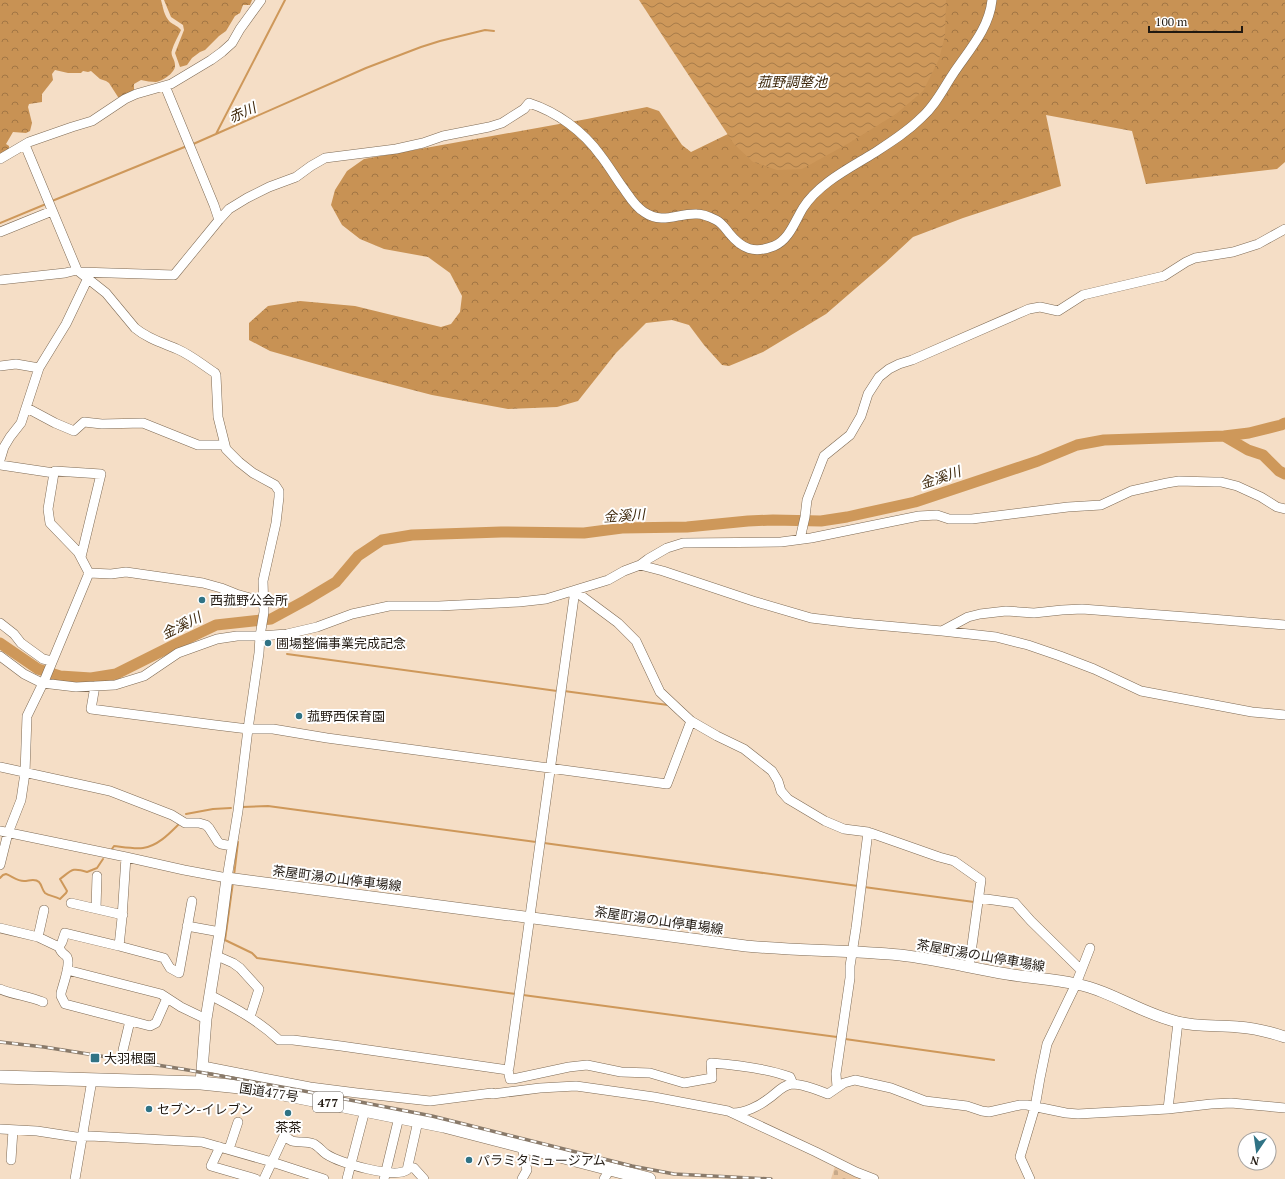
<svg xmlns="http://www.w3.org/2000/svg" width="1285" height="1179" viewBox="0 0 1285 1179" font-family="'PT Serif','Noto Sans JP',serif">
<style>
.forest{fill:url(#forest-crowns)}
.cemetery{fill:url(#cemetery-stones)}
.water{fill:url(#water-waves)}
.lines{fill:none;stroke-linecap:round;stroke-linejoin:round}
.stream{stroke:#ce985a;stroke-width:2}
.river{stroke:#ce985a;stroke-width:11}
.minor-casing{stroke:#7e6a54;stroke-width:10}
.major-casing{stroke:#7e6a54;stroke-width:12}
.highway-casing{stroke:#7e6a54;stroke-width:14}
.minor{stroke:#fff;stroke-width:9}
.major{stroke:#fff;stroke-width:11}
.highway{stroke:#fff;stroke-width:13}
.rail-casing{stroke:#897a6a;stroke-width:3.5}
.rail{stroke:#fff;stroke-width:2;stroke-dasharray:6;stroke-linecap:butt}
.poi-dot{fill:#307385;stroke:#fff;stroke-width:1.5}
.labels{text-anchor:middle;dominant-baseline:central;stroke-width:4;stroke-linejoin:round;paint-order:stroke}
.shield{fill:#fff;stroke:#645e58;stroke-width:1}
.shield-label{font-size:12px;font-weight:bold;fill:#211911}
.poi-label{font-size:13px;fill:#211911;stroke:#fff;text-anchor:start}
.street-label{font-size:13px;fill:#211911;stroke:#fff}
.water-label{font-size:14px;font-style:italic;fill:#3f290d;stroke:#fff}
</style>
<defs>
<pattern id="forest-crowns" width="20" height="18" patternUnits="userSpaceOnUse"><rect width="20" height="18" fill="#c89254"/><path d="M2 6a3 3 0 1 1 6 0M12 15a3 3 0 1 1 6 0" fill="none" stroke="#a27644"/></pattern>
<pattern id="cemetery-stones" width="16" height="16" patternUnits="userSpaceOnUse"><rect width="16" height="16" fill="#e9c6a2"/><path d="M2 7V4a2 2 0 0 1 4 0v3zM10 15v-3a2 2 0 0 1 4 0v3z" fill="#c8aa8a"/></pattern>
<pattern id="water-waves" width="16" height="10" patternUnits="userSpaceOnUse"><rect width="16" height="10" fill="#ce985a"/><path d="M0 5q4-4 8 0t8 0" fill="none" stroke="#a77b49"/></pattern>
</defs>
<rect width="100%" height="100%" fill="#f5dec6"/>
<path class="forest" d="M0,0H161C163,7 164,16 170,22C174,25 178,26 181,30C178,37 174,43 172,50C170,56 175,59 175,65C176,72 163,81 156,82C151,82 146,81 141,80L134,84V91L120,97H118L109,83L106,81L100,79L91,71L88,72L83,71L81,73H68L55,70L52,74L53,80L42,94V102L29,104L28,107L32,123L30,131L26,133L13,132L6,144L9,146V150L0,155Z
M164,0H252L250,5H243L240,13L235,16L226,31L219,36L205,50L200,52L192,58L187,65L180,67L175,53L184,30L183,25L171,17Z
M915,0H1285V162L1277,169L1146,184L1132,131L1046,115L1061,186L963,218L913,237L885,263L826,314L763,352L729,366L722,365L704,345L689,325L672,320L646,323L616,353L578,401L557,407L508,409L432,395L351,374L270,351L249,340V323L268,306L300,301L355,306L441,327L451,324L460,312L462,296L450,273L428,257L384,249L360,239L342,225L331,205L335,190L347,171L364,159L587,119L647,107L659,111L682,145L691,152L732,132Z"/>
<path class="cemetery" d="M835,1166L867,1179H831Z"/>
<path class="water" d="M639,0H946L945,36L939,59L923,91L896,114L849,143L802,169L777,170L753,162L734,144Z"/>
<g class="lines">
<path class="stream" d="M216,134L285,0
M191,145L366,68L421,47L440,41L485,30L494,31
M52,201L187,146
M0,223L46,204
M287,654L557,691
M564,691L668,705
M242,807L268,806L536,842
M186,814L213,809L231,808
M544,843L858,886
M112,849L114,846C123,847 134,849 143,848C158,846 170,833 180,823
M234,876L238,842L235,841
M0,878L3,875L6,874C12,876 17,881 24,881C29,881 35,878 39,882C42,885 42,890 45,893C49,896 55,896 60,899L66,893L67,891L60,879C72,870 72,867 87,872L97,868L103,859
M233,882L225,940L252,953L257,958L516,994
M864,887L974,902
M523,995L837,1037
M845,1039L994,1060"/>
<path class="river" d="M1224,436L1248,450L1263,455L1279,471L1285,474
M0,643L38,669L60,676L91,678L116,674L174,645L216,625L271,619L306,600L336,582L358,556L382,540L412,535L501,532L584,533L622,528L687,527L748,521L773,520L821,521L847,517L915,502L1038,461L1077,445L1104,440L1224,436L1249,433L1281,425L1285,423"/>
<defs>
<path id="minor" d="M165,86L214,205L219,220
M0,159L29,142L72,127L92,121L125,99L136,94L171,84L211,60L222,52L232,43L240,29L261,0
M0,232L52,211
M80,272L174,275L219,220L229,209L247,198L269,187L296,177L311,166L325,158L396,149L423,143L443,136L489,127L502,123L524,109L529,103C557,112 583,131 601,156C608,165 614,175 621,185C628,194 634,206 644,212C663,225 677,213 697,214C703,214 710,217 716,220C722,223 725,228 729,233C742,249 754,254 774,246C789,240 795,221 803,208C819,183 850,168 874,153C891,142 907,132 921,118C935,106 943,89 953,74C969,50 989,29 992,0
M0,280L65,273L77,270
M0,366L16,364L39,368
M27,408L55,423L74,431L84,422L102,424L143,423L198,445H225
M0,460L4,447L10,437L21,423L39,368L66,324L88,278
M0,465L54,473L48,509L50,523L78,552L89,573L45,679L27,716L25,773L21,800L8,833L0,865
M54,473L55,471L101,474L81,557
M800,539L805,517L807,500L824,456L850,435L861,416L868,394L879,377L889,369L899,364L912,360L1029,309L1040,307L1058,311L1083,295L1164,276L1186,262L1195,258L1233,252L1258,244L1285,229
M640,565L663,571L753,601L811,618L853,623L942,631L996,637L1028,645L1060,656L1094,669L1141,691L1252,712L1285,715
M89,573L111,574L126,572L203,583L221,588L236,594L264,602
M575,590L579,594L618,623L636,641L660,692L677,708L691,721L717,736L744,749L772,771L778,781L781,791L788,799L825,821L844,829L868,832L939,857L954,861L981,880L969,967
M0,623L14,634L21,643L43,659L52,661
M942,631L968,617L980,614L1006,611L1034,613L1062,610L1082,609L1187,617L1285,625
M0,656L24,674L42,683L76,687L115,685L144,676L178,653L217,639L237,636H260L287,634L317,627L352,614L389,606H439L519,602L546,599L608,580L624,571L640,565L648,559L667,548L683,543L781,542L811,538L919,516L937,515L949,519H972L1068,507L1101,505L1131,491L1167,483L1179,481L1214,482H1221L1237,486L1261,497L1277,507L1285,509
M95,686L91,709L215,725L248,729H273L327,738L667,784L691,721
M0,767L110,791L172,815L185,823H199L206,825L209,828L218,842L221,844L232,846
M0,831L126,857L184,870L227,878L238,811L248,729L259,653L260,636L264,612L263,581L276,523L279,497V491L275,485L253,473L239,462L226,449L218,417L216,375L215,373C203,365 191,355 177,349C163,343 148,339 135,328L106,293L77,270L25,145
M979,898L1015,903L1031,921L1081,970
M71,903L123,915
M96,908L97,876
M187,926L220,932
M0,928L38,937L59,947
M38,937L44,910
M119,946L122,918L126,857
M217,956L233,963L240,968L259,989L250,1017
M67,970L161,994L181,1007L206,1019
M0,989C14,995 29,996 43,1002
M210,995C235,1008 259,1021 279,1040H293L341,1046L508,1070L510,1079H513L569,1067L587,1065L621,1072L650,1073L684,1083L712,1078L711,1063C738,1065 765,1068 790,1077L793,1084
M167,998L156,1023L150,1026L65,1004L61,996V993C63,985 71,964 67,957C63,952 62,955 59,947L62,942L65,933L119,946L164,958L170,968L179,973L192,901
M123,1050L130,1021
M203,1066L310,1087L357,1093L430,1101L492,1093L493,1094L540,1088L576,1086L654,1097L728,1111L816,1152L856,1172L874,1179
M508,1070L509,1068L575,590
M837,1087L836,1074L850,978V966L856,928L868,832
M1168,1109L1178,1022
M733,1113C745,1113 759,1106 768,1099C776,1094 782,1085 792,1084C803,1084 818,1090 828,1094L844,1083L855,1080L891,1088L925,1101L967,1106L982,1111L989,1112L1020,1105H1027L1066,1113L1078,1114L1168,1109L1211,1104L1231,1103L1285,1108
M0,1129L37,1131L76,1137L90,1136L202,1142L272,1162L324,1179
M220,1147L211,1166L256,1179
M229,1149L238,1122
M11,1160L13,1130
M408,1167L414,1168L424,1179
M75,1179L92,1080
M264,1179L284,1136C287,1138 290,1140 292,1141C299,1143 307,1141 314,1144C318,1146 322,1151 326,1154C340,1163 394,1179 407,1170L418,1121
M347,1179L365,1110
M384,1179L399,1117
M522,1179L527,1170L522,1147
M604,1179L610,1169
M1030,1179L1020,1157L1035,1107L1040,1078L1047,1044L1076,984L1090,948"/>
<path id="major" d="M201,1083L206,1019L220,932L227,878L746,946C797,951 849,950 900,955C936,959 971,968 1007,974C1030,978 1053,979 1076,984C1112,991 1142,1014 1178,1022C1197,1027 1218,1025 1238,1027C1254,1028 1270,1032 1285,1037"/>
<path id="highway" d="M0,1077L201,1083L258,1089L444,1126L649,1179"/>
</defs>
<use href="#minor" class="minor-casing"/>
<use href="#major" class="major-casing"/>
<use href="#highway" class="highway-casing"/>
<use href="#minor" class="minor"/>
<use href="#major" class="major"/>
<use href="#highway" class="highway"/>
<defs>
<path id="rail" d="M0,1042L44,1047L182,1069L304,1091L432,1116L632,1166L674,1174L771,1179"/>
</defs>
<use href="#rail" class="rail-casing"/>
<use href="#rail" class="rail"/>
</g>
<g class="poi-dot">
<circle cx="202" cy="600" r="4"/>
<circle cx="268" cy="643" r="4"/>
<circle cx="299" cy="716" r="4"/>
<rect x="90" y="1053" width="10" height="10" rx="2"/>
<circle cx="149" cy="1109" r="4"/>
<circle cx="288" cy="1113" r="4"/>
<circle cx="469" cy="1160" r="4"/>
</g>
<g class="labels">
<rect class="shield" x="313" y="1092" width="30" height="20" rx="3"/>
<g class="shield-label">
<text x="328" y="1102">477</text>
</g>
<g class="poi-label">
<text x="210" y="600">西菰野公会所</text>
<text x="276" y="643">圃場整備事業完成記念</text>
<text x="307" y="716">菰野西保育園</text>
<text x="104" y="1058">大羽根園</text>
<text x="157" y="1109">セブン-イレブン</text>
<text x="288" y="1127" text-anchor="middle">茶茶</text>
<text x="477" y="1160">パラミタミュージアム</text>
</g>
<g class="street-label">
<text transform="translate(337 878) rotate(7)">茶屋町湯の山停車場線</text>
<text transform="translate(659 920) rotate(8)">茶屋町湯の山停車場線</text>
<text transform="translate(981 955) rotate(10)">茶屋町湯の山停車場線</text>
<text transform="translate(269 1092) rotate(9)">国道477号</text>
</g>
<g class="water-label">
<text x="792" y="81">菰野調整池</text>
<text transform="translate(242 112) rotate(-24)">赤川</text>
<text transform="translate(940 477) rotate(-19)">金溪川</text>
<text transform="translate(624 515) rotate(-4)">金溪川</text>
<text transform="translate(181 625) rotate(-26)">金溪川</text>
</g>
</g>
<g transform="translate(1257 1151) rotate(193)"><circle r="19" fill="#ffffff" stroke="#a6a3a0"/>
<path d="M0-3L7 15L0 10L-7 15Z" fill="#307385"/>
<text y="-6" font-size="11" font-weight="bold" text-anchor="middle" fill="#211911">N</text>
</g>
<path d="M1149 26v6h93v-6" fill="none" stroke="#211911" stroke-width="2"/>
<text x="1155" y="26" font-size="12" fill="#211911" stroke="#ffffff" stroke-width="3" paint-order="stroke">100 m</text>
</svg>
